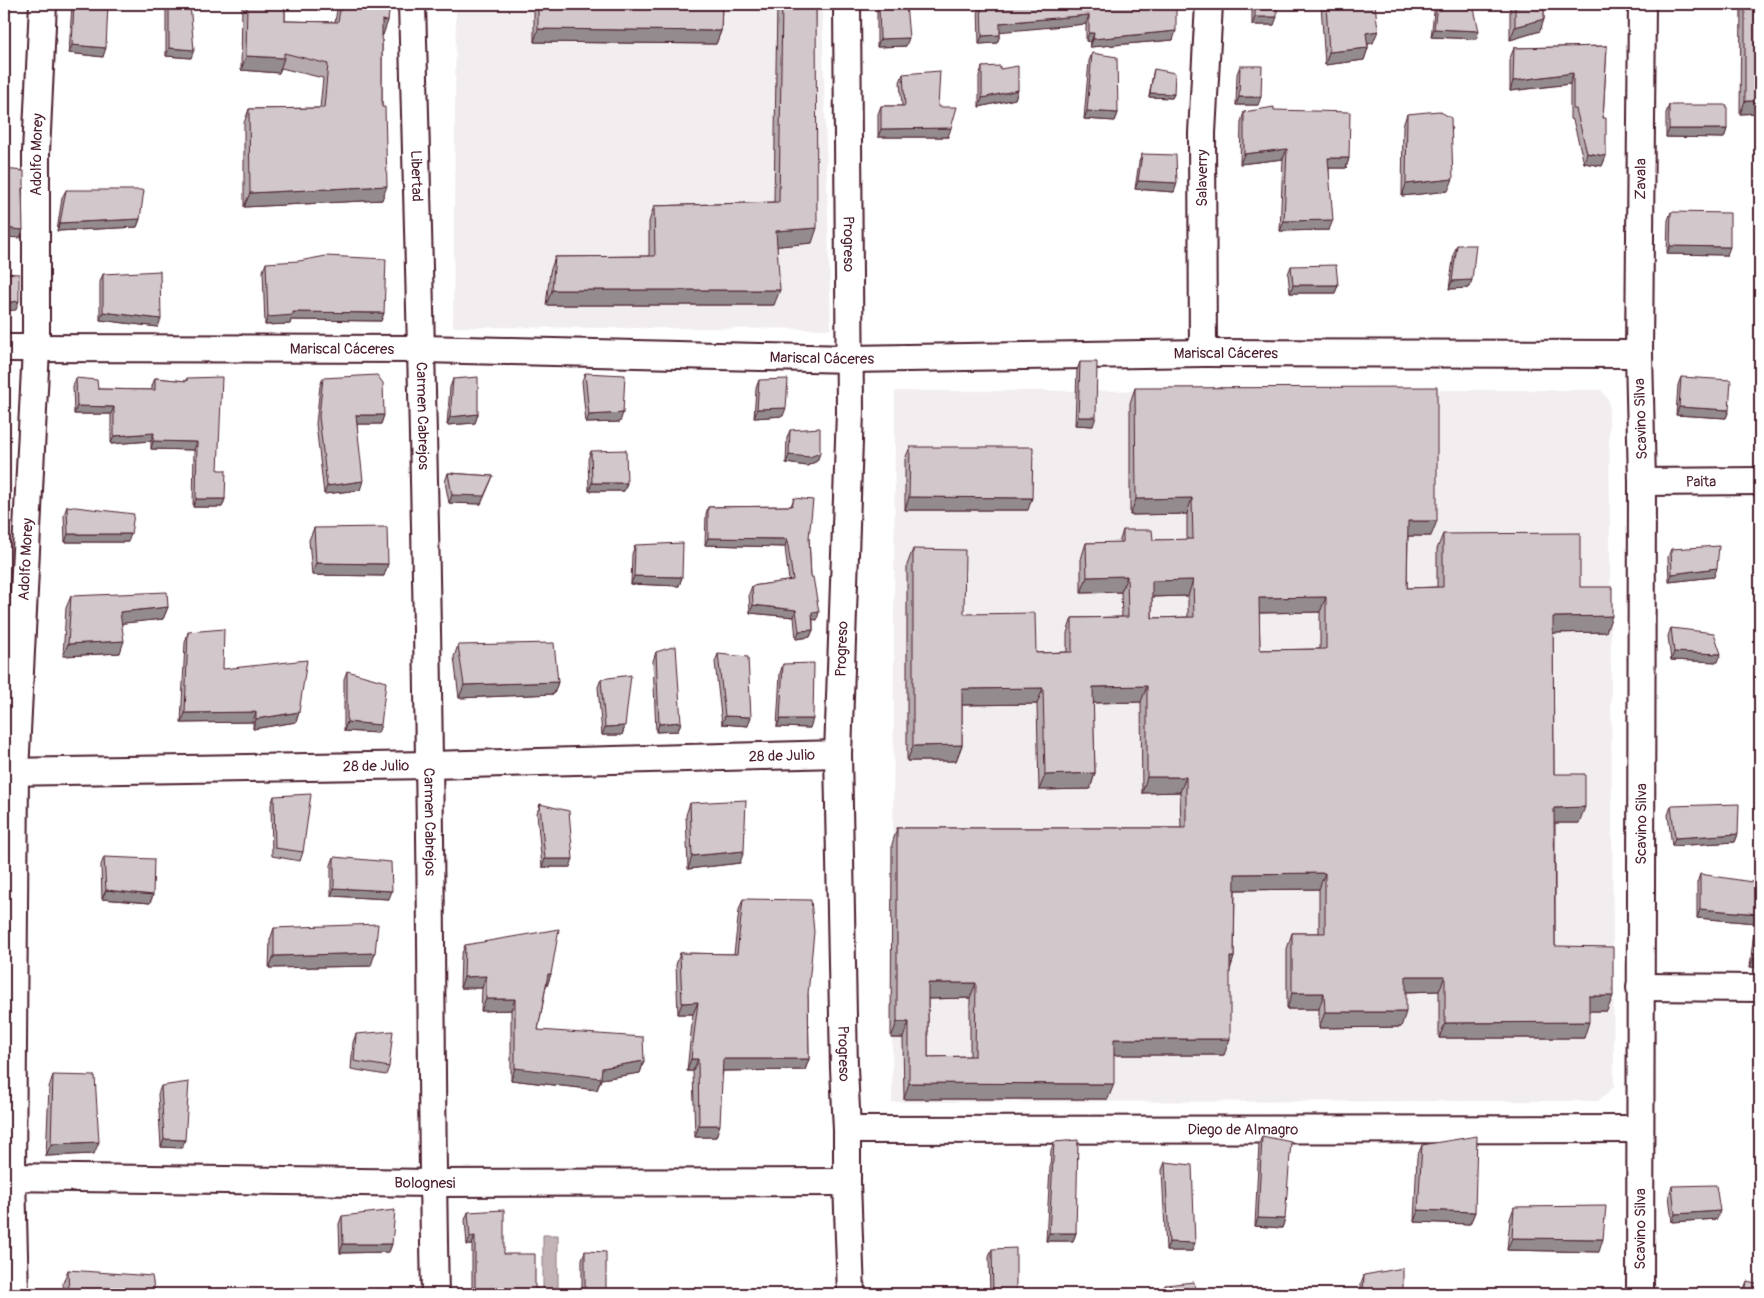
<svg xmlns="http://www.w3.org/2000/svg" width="1764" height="1298" viewBox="0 0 1764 1298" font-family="Pangolin,sans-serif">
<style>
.built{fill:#f2eeef}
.water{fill:#c1b3b6;stroke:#91787e}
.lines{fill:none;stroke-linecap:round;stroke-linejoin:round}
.minor-casing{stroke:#4a1f2b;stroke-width:30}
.minor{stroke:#fff;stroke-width:26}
.wall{fill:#b5abaf;stroke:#4a1f2b;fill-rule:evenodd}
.shaded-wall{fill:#938b8e;stroke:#4a1f2b}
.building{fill:#d2c7cb;stroke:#4a1f2b;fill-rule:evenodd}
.labels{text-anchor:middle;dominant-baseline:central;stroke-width:4;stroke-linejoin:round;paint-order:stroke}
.street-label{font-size:15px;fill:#4a1f2b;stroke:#fff}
</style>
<rect width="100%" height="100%" fill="#fff"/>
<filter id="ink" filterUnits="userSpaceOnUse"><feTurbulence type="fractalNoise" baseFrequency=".02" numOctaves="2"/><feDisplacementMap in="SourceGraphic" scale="10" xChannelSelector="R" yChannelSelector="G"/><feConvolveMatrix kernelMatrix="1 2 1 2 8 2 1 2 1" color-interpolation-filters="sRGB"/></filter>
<g filter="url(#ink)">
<path class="built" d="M456,4H822L831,329L453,327Z
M1601,390L1609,401L1614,1087L1598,1101L892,1102L895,391Z"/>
<path class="water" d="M543,1235H558V1292L543,1290Z"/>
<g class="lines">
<defs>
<g id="minor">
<path id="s1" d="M412,4C419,257 426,509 429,762C432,940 431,1117 435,1294"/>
<path id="s2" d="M847,4L850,412L838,754L844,1068L847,1130V1182L851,1294"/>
<path id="s3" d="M4,348L422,349L850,359L1203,353L1639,354"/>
<path d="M1203,353L1202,133L1209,4"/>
<path id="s4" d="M1642,482L1760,481"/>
<path id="s5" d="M4,772L429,765L838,754"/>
<path d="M1640,987L1760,988"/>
<path id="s6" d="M847,1130L1640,1129"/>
<path id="s7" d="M4,1177L433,1183L847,1182"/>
<path id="s8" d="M15,1294L12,1177L15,772L36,349V152L43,4"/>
<path id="s9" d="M1640,1294L1642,482L1639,354L1642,4"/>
</g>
</defs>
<use href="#minor" class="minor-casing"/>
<use href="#minor" class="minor"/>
</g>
<path class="wall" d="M72,4H108L103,57L69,53Z
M166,4H190L191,58L166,56Z
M242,4H285V21L335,22L338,4H390L383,35H382V200L244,207V123L249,109L320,108L323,78L281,68L279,73L241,70Z
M534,4H722L721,31L716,44L534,42Z
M777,4H816L812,243L777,246L774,305H546L550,272L555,257L649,256V222L654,206L774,202Z
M877,4H906V46L877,47Z
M978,4H1176L1173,40L1090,47L1091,42L1086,41V24L1000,31V35L997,43L979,44Z
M1252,4H1277L1274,25H1252Z
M1321,4H1375L1373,43L1368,44V48L1364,60L1325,65Z
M1435,4H1473L1476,39L1431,37Z
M1510,4H1544V19L1540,31L1510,40Z
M1741,4H1760V113L1740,114Z
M1607,46L1603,118L1606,156L1602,166L1584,163L1573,120L1570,119V84L1510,91V58L1514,48Z
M1092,53L1118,113L1115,121L1084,119L1089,61Z
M1240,66L1258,105H1236L1237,74Z
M982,67L1000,69L1018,90L1015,99L979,107V76Z
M1154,69L1174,94L1172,98L1149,97L1153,73Z
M903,74L938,107L948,137H878V114L881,106H902L900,82Z
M1669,105L1727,129L1724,138L1666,137V113Z
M1274,110L1349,158L1346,168H1329V230L1280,231L1283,159L1240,164L1241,122L1244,112Z
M1407,114L1448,191L1402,196L1403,126Z
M1142,154L1177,183L1174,192L1135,189L1139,162Z
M66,190L140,219L137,227L57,231L62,198Z
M1671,212L1727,255L1667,254L1668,220Z
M1457,245L1469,288L1449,289L1454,253Z
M266,263L384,313L381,321L291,320L290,324L265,325L263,271Z
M1291,266L1338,285L1335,293H1290L1288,274Z
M103,274L158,327L100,320V282Z
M1080,362L1093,426L1075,425L1077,370Z
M585,373L620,422L586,423L582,381Z
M1681,377L1729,410L1726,418L1676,415L1678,385Z
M76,378L98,389L152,390V386L155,378L185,381L187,378L218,470L225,499L222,507H193L194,450L151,449V441L111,444V414H74L73,386Z
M323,378L384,415L381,424H357L360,490L324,494L316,424L320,386Z
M453,379L478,414L475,423L447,425L450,387Z
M759,380L783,416L754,418L756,388Z
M1135,388L1431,536H1408L1407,588L1437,587V549L1443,534L1580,587L1606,632L1553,633L1554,774L1579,823H1555V946L1607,1011H1589L1584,1038H1439V991L1406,992L1401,1027L1319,1028V1009H1287V949L1292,933H1319V889L1235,890L1234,957L1230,969L1224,1055H1114L1108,1099H904L903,1038H891L892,844L897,828H1181L1180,792L1142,793L1141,702L1093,703L1095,773L1090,789L1039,790L1037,704L962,705V745L956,761H907V565L913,549L964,614L1036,653L1067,652V633L1072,618L1122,617L1121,592L1081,593V559L1086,543H1119L1123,530L1153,540H1187V514L1130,515V403ZM1188,596V617L1152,618V597ZM1320,612V649L1260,650L1259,613ZM970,998V1056L928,1057V999Z
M790,430L820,453L817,461L807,466L786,463L787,438Z
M910,447L1028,510H905V459Z
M591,451L627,483L624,491H589L588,459Z
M448,473L493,476L481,504L449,503L445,482Z
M794,498L809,538L811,577L817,620L813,619V630L810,637L796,639L794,617L750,613L749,594L752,586L789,581L785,547L705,545L706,514L708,507L791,506Z
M67,506L128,542H65L64,515Z
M314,528L384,576L312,575L309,540Z
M635,545L682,577L679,586L631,584L632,554Z
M1671,549L1714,577L1669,582L1668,557Z
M71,596L168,607L163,619L122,623L120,653L63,656L66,608Z
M1671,628L1718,662L1671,660L1668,636Z
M188,632L223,669L299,712L296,722L253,729V722L181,723L185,643Z
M458,645L558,682L554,694L459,698L454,657Z
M656,652L681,722L678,731L656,732L653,661Z
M718,654L748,726L722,724L715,662Z
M783,664L810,728L777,727L780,673Z
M347,671L378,733L344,731V679Z
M601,679L625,726L622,735H602L598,687Z
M274,796L303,852L300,861L272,856L271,805Z
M690,803L740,863L688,869L686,815Z
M540,804L570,867H542L537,813Z
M1671,806L1738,834L1735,842L1672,846L1668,815Z
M104,857L153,895L150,903L102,899L101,865Z
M334,857L389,899L331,896V865Z
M1700,874L1756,923L1697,918V883Z
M743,899L808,994L809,1059L805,1070L723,1071L716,1137H695L693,1071H687L693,1014H678L676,965L680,953L734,954L739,910Z
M1757,921L1760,967H1750L1754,930Z
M274,928L371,966L269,968L270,940Z
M465,945L551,974L547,986H546L538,1030L644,1061L640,1073L601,1079L597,1090L511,1080V1010L481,1011L482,988H460L461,956Z
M356,1034L389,1067L386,1075L351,1069L353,1042Z
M53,1075L94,1154L46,1156L49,1087Z
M161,1086L182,1148L161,1147L158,1094Z
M1262,1136L1285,1219L1282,1228L1255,1226L1259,1144Z
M1054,1142L1076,1233L1073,1241H1046L1051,1150Z
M1422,1145L1475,1212L1470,1224L1414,1222L1417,1157Z
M1165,1162L1192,1251H1166L1162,1170Z
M1672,1186L1717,1219L1672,1222L1669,1195Z
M1514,1207L1599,1252L1507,1250L1510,1219Z
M468,1212L535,1289L564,1294H472V1245H467L465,1220Z
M342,1216L392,1244L389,1252L340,1253L339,1224Z
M992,1249L1016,1294H990L989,1257Z
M585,1251L606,1294H582V1259Z
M68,1270L155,1294H64L63,1283Z
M1364,1275L1403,1294H1361V1283Z
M1747,1281L1760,1294H1743L1744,1289Z
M1165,1285L1196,1294H1162Z"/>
<path class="shaded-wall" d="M1089,15L1086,24L997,32L1000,23Z
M1255,17H1277L1274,25H1252Z
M1544,19L1540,31L1510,40L1515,27Z
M382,20L388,21L383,35L377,34Z
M538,29L721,31L716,44L534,42Z
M1434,29L1479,31L1476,39L1431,37Z
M1176,31L1173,40L1090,47L1093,39Z
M1378,31L1373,43L1361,45L1366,33Z
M1089,33H1094L1091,42L1086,41Z
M1000,35L997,43L979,44L982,36Z
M909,38L906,46L877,47L880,39Z
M72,45L106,48L103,57L69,53Z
M169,48L194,50L191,58L166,56Z
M1368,48L1364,60L1325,65L1329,52Z
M246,56L284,58L279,73L241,70Z
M1573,73L1570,84L1510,91L1513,81Z
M1018,90L1015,99L979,107L982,98Z
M1150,93L1174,94L1172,98L1149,97Z
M1239,97H1261L1258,105H1236Z
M1745,101H1760V113L1740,114Z
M1087,111L1118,113L1115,121L1084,119Z
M951,128L948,137H878L881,129Z
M1669,129H1727L1724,138L1666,137Z
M1287,149L1283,159L1240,164L1244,154Z
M1587,153L1606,156L1602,166L1584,163Z
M1328,158H1349L1346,168H1324Z
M1453,179L1448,191L1402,196L1406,184Z
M1138,181L1177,183L1174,192L1135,189Z
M387,186L382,200L244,207L250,193Z
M140,219L137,227L57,231L60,223Z
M1333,220L1329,230L1280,231L1284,221Z
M4,228L23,230L20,238L4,237Z
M817,228L812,243L770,247L776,231Z
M1670,246L1730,247L1727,255L1667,254Z
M1472,280L1469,288L1449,289L1452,281Z
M1293,285H1338L1335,293H1290Z
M552,290H780L774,305H546Z
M19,301L16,310L4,311V303Z
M103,312L161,319L158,327L100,320Z
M293,312L384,313L381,321L291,320L290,324L265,325L268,317Z
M77,406L114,407L111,414H74Z
M1679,407L1729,410L1726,418L1676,415Z
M786,408L783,416L754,418L757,409Z
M623,413L620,422L586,423L589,415Z
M478,414L475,423L447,425L450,417Z
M356,415H384L381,424H353Z
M1078,417H1096L1093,426L1075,425Z
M154,433L151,441L111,444L114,436Z
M153,441L197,442L194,450L151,449Z
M820,453L817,461L807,466L786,463L789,455Z
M493,476L481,504L449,503L452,495Z
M363,481L360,490L324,494L327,486Z
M592,483H627L624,491H589Z
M909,497L1032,498L1028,510H905Z
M1192,498L1187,514L1130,515L1136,499Z
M196,499H225L222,507H193Z
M1408,521H1437L1431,536H1402Z
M68,534H131L128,542H65Z
M708,538L787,539L785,547L705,545Z
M316,563L388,564L384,576L312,575Z
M1717,568L1714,577L1669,582L1672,574Z
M634,576L682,577L679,586L631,584Z
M1127,576L1121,592L1081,593L1087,577Z
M1193,580L1188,596L1146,597L1152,581Z
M1326,597L1320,612L1254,613L1259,598Z
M753,605L796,610L794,617L750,613Z
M168,607L163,619L116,624L120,612Z
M812,612H819L817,620L810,619Z
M1612,616L1606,632L1547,633L1553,617Z
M813,630L810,637L796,639L799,631Z
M124,641L120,653L63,656L68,644Z
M1674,652L1721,654L1718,662L1671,660Z
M558,682L554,694L459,698L464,685Z
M1147,686L1141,702L1087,703L1093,687Z
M1043,688L1037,704L956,705L962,689Z
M256,712L253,722L181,723L185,713Z
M299,712L296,722L253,729L256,719Z
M725,716L751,717L748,726L722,724Z
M780,719H813L810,728L777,727Z
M347,722L381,725L378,733L344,731Z
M681,722L678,731L656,732L659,724Z
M625,726L622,735H602L605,727Z
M962,745L956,761H907L913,746Z
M1095,773L1090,789L1039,790L1045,775Z
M1147,777H1186L1180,792L1142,793Z
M1585,807L1579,823H1549L1554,808Z
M1738,834L1735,842L1672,846L1675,838Z
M744,851L740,863L688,869L692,856Z
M545,859H573L570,867H542Z
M1325,873L1319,889L1229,890L1235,874Z
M334,888L392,891L389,899L331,896Z
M106,890L153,895L150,903L102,899Z
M1700,909L1759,914L1756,923L1697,918Z
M375,953L371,966L269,968L274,956Z
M1230,957H1234L1229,973Z
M1753,959H1760V967H1750Z
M548,974H551L547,986H543Z
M486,976L482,988H460L464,977Z
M1406,976H1445L1439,991L1401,992Z
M928,983H976L970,998L922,999Z
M1292,993H1324L1319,1009H1287Z
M1589,996H1613L1607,1011H1584Z
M486,999H515L511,1010L481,1011Z
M698,1002L693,1014H678L682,1003Z
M1325,1012H1406L1401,1027L1319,1028Z
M897,1022H909L903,1038H891Z
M1589,1022L1584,1038H1439L1445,1023Z
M1114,1039H1230L1224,1055H1108Z
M691,1059H698L693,1071H687Z
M723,1059H809L805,1070L719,1071Z
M644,1061L640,1073L601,1079L597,1090L511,1080L515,1068H602Z
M909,1083L1114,1084L1108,1099H904Z
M699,1125H720L716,1137H695Z
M164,1139L185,1140L182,1148L161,1147Z
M99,1142L94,1154L46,1156L51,1144Z
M1418,1210L1475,1212L1470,1224L1414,1222Z
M1720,1211L1717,1219L1672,1222L1675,1214Z
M1258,1218L1285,1219L1282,1228L1255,1226Z
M1049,1233H1076L1073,1241H1046Z
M475,1236L472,1245H467L470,1237Z
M1512,1238L1603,1239L1599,1252L1507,1250Z
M1169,1242L1195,1243L1192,1251H1166Z
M343,1244H392L389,1252L340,1253Z
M585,1293L606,1294H585Z"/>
<path class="building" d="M74,4H108L106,48L72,45Z
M169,4H190L194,50L169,48Z
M247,4H285V21L338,22L341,4H390L388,21L382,20V107H385L387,186L250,193L249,109L324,108L328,64L284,53V58L246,56Z
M538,4H722L721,31L538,29Z
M782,4H816L817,228L776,231L780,290H552L555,257L655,256L654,206L779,202Z
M879,4H906L909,38L880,39Z
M981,4H1176V31L1093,39L1094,33H1089V15L1000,23V35L982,36Z
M1255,4H1277V17H1255Z
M1326,4H1375L1378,31L1366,33L1368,48L1329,52Z
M1437,4H1473L1479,31L1434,29Z
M1515,4H1544V19L1515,27Z
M1745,4H1760V101H1745Z
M1607,46L1603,118H1606V156L1587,153L1576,109H1573V73L1513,81L1514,48Z
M1092,53L1117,57L1118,113L1087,111Z
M1000,66V69L1018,66V90L982,98V67Z
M1240,66H1262L1261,97H1239Z
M1154,69L1175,73L1174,94L1150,93Z
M940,71L938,107H957L951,128L881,129V106H905L903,74Z
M1669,105H1727V129H1669Z
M1274,107V110L1350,112L1349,158H1328L1333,220L1284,221L1287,149L1244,154V112Z
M1439,111L1451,118L1453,179L1406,184L1407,114Z
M1142,154L1176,155L1177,183L1138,181Z
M4,169L24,171V188H22L23,230L4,228Z
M66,190H144L140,219L60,223Z
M1671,212L1730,213V247L1670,246Z
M1457,245H1476L1472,280L1452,281Z
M326,256L386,259L384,313L293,312V315L268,317L266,263L299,261Z
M1336,265L1338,285H1293L1291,266Z
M160,271L161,319L103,312V274Z
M4,273L19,274V301L4,303Z
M1080,362H1097L1096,417H1078Z
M4,372L8,380L4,431Z
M585,373L625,375L623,413L589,415Z
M377,375L383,383L384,415H356L363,481L327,486L319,416L323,378Z
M222,377L218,470H226L225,499H196L197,442L153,441L154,433L114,436V407L77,406L76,378L97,380L98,389L155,390V378L187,381V378Z
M478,377V414L450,417L453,379Z
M1681,377L1731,380L1729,410L1679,407Z
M788,379L786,408L757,409L759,380Z
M1437,387V521H1408L1407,588L1443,587V534L1580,533V587H1612V616L1553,617L1554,774H1585V807L1554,808L1555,946L1613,947V996H1589V1022L1445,1023V976H1406V1012H1325L1324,993H1292V933H1325V873L1235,874L1234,957H1230V1039H1114V1084L909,1083V1022H897V828H1186V777H1147V686L1093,687L1095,773L1045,775L1043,688L962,689V745L913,746V549L965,550L964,614L1035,613L1036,653L1072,652V618L1128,617L1127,576L1087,577L1086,543L1123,542V530H1152L1153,540L1193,539L1192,498L1136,499L1135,388ZM1193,580L1194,617L1152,618V581ZM1326,597V649L1260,650L1259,598ZM928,983H976L975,1056L928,1057Z
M820,428V453L810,457L789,455L790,430Z
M4,436H5V482H4Z
M910,447H1033L1032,498L909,497Z
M626,450L627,483H592L591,451Z
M448,473L493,476L484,496L452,495Z
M794,498L813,500L809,538L811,577H813L819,612H812L813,630L799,631L796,610L753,605L752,586L793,580L787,539L708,538V507L792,506Z
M67,506L134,514L131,534H68Z
M387,527L388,564L316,563L314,528Z
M683,543L682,577L634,576L635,545Z
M1719,546L1717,568L1672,574L1671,549Z
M167,592L168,607L120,612L124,641L68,644L71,596Z
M1671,628L1714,633L1721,654L1674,652Z
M224,629L223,669L307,660L299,712L256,719V712L185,713L188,632Z
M554,643L558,682L464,685L458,645Z
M676,646L681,722L659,724L656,652Z
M718,654L748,657L751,717L725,716Z
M814,663L813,719H780L783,664Z
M347,671L386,682L381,725L347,722Z
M631,675L625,726L605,727L601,679Z
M311,794L303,852L275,848L274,796Z
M746,800L744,851L692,856L690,803Z
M540,804L569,811L573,859H545Z
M1739,804L1738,834L1675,838L1671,806Z
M104,857L154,859L153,895L106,890Z
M334,857L391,862L392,891L334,888Z
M1700,874L1758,883L1759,914L1700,909Z
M743,899L811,900L814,932L808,994L809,1059H723L720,1125H699L698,1059H691L698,1002L682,1003L680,953L737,954Z
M1757,921H1760V959H1753Z
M378,924L375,953L274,956V928Z
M559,929L551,974H548L538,1030L643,1037L644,1061L602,1068L601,1078L515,1068V999H486V976L464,977L465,945Z
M393,1031L389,1067L354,1061L356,1034Z
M53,1075L95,1076L99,1142L51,1144Z
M189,1082L185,1140L164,1139L161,1086Z
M1262,1136L1291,1142L1285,1219L1258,1218Z
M1477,1136L1475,1212L1418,1210L1422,1145Z
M1078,1140L1076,1233H1049L1054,1142Z
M1165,1162L1192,1165L1195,1243L1169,1242Z
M1716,1185L1720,1211L1675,1214L1672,1186Z
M1606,1206L1603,1239L1512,1238L1514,1207Z
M395,1210L392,1244H343L342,1216Z
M504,1210V1254H535V1289L564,1290V1294H475V1236L470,1237L468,1212Z
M1016,1248V1294H993L992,1249Z
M585,1251L606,1252V1294L585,1293Z
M1403,1268V1294H1363L1364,1275Z
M68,1270L152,1276L155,1294H69Z
M1747,1281L1760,1284V1294H1745Z
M1194,1282L1196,1294H1164L1165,1285Z
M282,1293L317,1294H282Z"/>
</g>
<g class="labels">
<g class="street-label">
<text stroke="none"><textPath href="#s8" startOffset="1140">Adolfo Morey</textPath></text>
<text stroke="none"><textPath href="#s1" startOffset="172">Libertad</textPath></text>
<text transform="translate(1202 178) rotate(-90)">Salaverry</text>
<text stroke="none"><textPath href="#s9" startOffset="1115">Zavala</textPath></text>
<text stroke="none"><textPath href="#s2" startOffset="240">Progreso</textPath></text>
<text stroke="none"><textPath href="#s3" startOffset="338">Mariscal Cáceres</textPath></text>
<text stroke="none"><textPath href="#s3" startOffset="1222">Mariscal Cáceres</textPath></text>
<text stroke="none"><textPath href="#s3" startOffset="818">Mariscal Cáceres</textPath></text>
<text stroke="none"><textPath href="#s1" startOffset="412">Carmen Cabrejos</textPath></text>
<text transform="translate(1641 419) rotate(-92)">Scavino Silva</text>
<text stroke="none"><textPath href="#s4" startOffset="59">Paita</textPath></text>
<text stroke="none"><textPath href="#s8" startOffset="735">Adolfo Morey</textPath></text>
<text transform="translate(842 649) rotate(-88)">Progreso</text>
<text stroke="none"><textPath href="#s5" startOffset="778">28 de Julio</textPath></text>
<text stroke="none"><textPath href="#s5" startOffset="372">28 de Julio</textPath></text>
<text stroke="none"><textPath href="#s1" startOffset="818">Carmen Cabrejos</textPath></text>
<text stroke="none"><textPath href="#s9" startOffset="470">Scavino Silva</textPath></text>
<text stroke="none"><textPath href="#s2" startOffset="1050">Progreso</textPath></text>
<text stroke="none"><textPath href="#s6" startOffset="396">Diego de Almagro</textPath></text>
<text stroke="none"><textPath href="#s7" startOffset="421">Bolognesi</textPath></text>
<text stroke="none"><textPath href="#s9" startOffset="65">Scavino Silva</textPath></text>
</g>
</g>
<rect width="1764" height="1298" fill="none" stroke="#fff" stroke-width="20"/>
<rect x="10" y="10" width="1744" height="1278" fill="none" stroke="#4a1f2b" stroke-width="2" filter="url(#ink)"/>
</svg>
